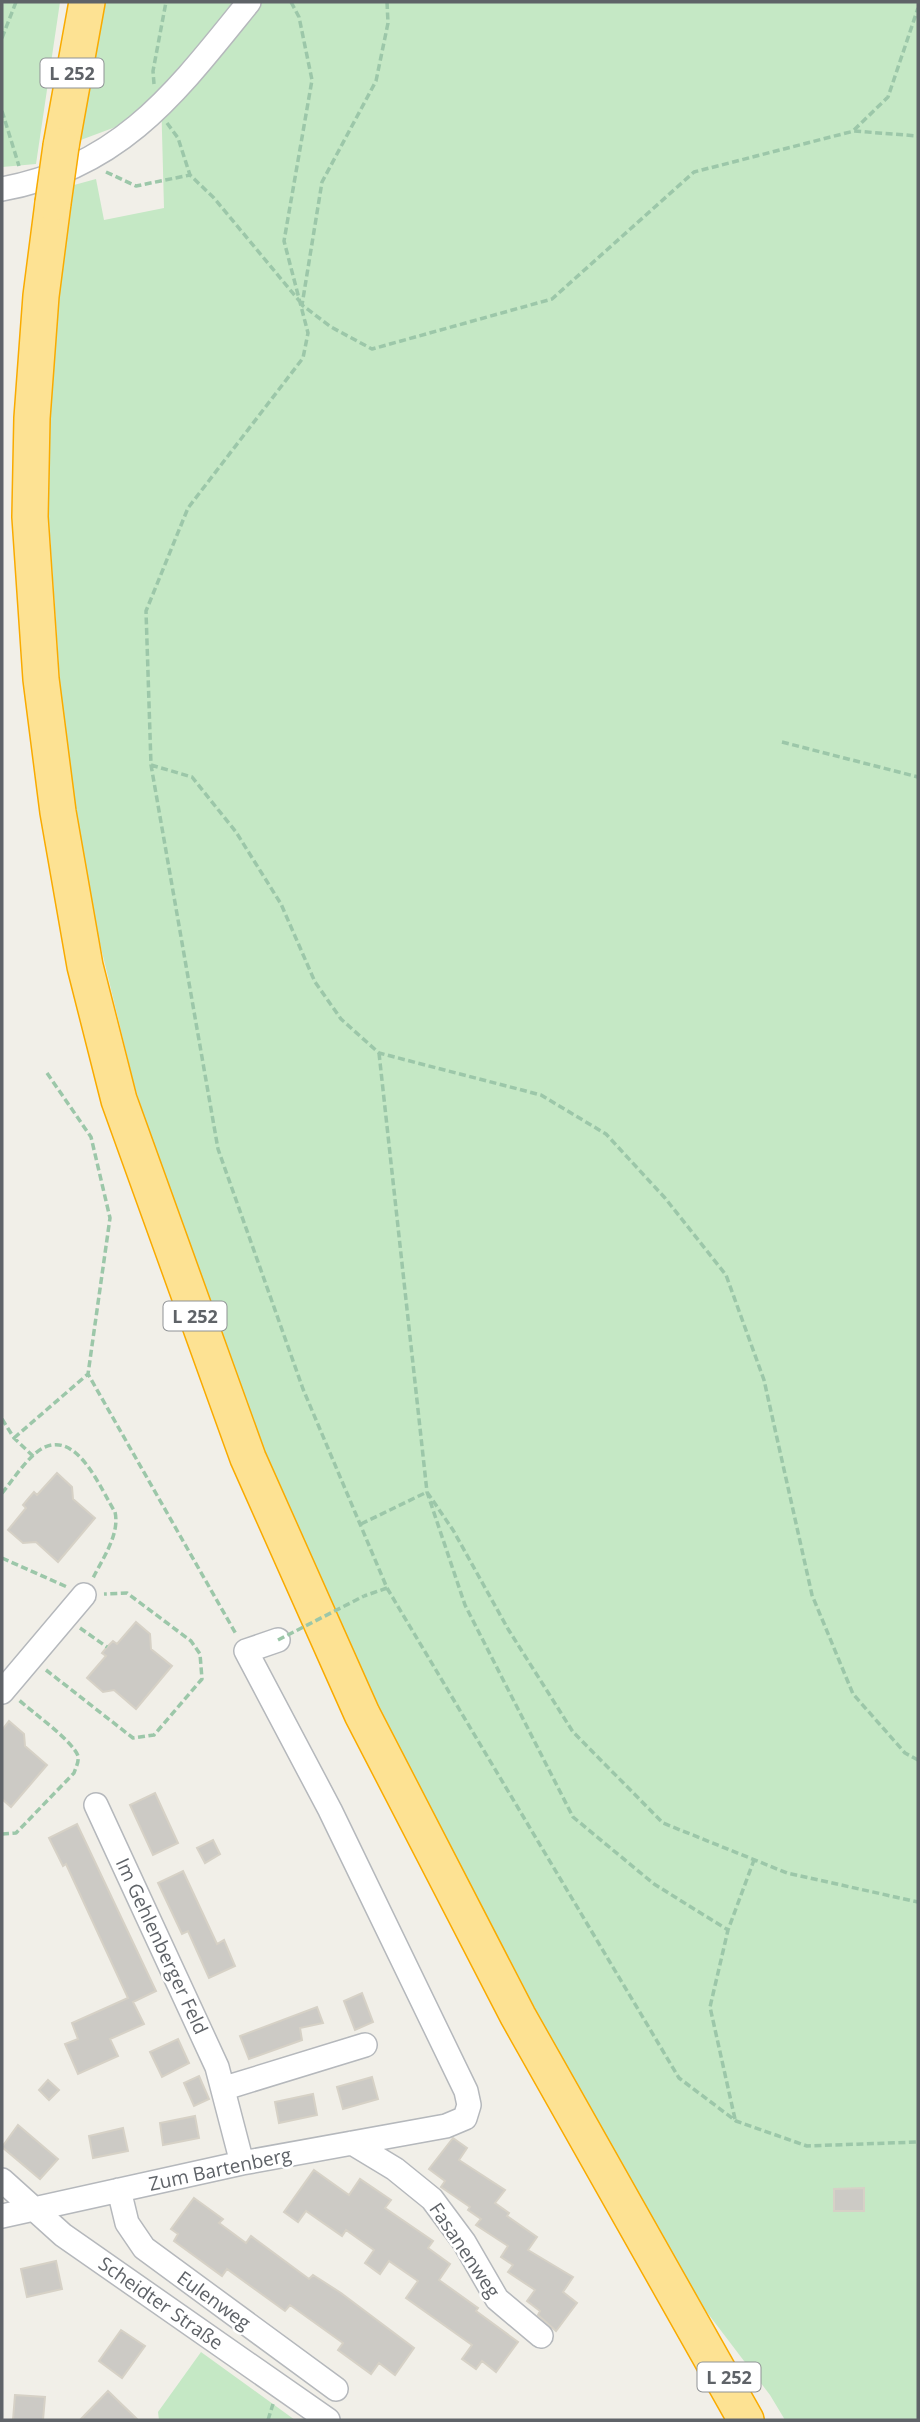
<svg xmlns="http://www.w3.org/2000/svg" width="920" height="2422" viewBox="0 0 920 2422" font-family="'Open Sans',sans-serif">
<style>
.green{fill:#c5e8c5}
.building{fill:#cccac5;stroke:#d6d1c6;stroke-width:2}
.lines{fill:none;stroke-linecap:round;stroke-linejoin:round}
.minor-casing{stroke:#b5b8bc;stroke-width:26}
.highway-casing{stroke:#f9ab00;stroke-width:38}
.path{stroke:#9cc7a9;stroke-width:3.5;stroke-dasharray:7 3.5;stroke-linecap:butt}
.minor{stroke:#fff;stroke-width:23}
.highway{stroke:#fde293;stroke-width:35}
.highway-bridge-casing{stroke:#f9ab00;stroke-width:38;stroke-linecap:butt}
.path-bridge{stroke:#9cc7a9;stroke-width:3.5;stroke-dasharray:7 3.5;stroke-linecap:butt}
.highway-bridge{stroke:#fde293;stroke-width:35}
.labels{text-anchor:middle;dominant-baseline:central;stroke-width:5;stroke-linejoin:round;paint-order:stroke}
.shield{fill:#fff;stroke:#8f9295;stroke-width:2}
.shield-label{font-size:18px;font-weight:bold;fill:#5f6368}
.street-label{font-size:19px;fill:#5f6368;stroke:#fff}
</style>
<rect width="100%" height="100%" fill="#f1efe8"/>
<path class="green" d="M2,2H60L36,164L2,167Z
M106,2H918V2420H785L770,2395L706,2311L657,2234L477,1914L336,1629L217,1340L168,1200L133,1080L88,894L63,727L46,476L55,329L74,185L96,179L104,220L164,208L161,95L121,125L78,141Z
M201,2352L295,2420H159L158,2412Z"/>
<path class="building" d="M57,1473L72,1487L73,1499L95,1518L58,1562L36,1542L23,1543L8,1530L26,1508L23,1505L28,1499L34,1492L37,1495Z
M136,1622L150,1634L151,1649L172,1666L136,1709L114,1690L103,1692L87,1678L106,1656L102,1653L107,1647L113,1641L117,1644Z
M9,1721L24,1734L25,1746L47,1765L11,1807L2,1799V1730Z
M155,1793L178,1843L153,1855L130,1805Z
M77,1824L156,1991L133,2002L144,2024L110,2039L118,2056L78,2074L65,2044L78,2039L72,2023L128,1998L66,1864L63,1866L49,1838Z
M213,1840L220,1854L205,1863L197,1848Z
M183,1871L217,1944L224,1940L235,1966L209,1978L188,1931L182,1934L158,1883Z
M362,1993L373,2022L355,2030L344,2001Z
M317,2007L323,2023L300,2028L302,2040L249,2059L240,2036Z
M178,2039L189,2063L162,2077L150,2052Z
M199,2076L209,2099L194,2106L184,2083Z
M372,2077L378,2099L343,2109L337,2087Z
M48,2080L59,2090L49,2100L39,2090Z
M313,2094L317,2115L279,2123L275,2102Z
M195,2116L199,2138L163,2145L160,2123Z
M18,2125L58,2159L40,2179L2,2147Z
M123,2128L128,2151L93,2158L89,2136Z
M453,2138L467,2148L459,2160L505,2190L495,2203L509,2213L507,2216L537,2237L528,2250L573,2277L563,2292L577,2303L556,2331L538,2315L540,2311L527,2301L535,2290L508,2272L513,2265L501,2257L508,2246L476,2225L481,2219L468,2210L470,2207L441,2187L445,2181L429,2169Z
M314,2170L349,2195L360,2179L391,2200L385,2208L433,2241L428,2248L450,2264L439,2280L478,2308L476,2311L518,2342L496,2372L482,2361L476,2369L462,2359L472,2345L406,2298L418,2281L389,2261L380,2274L365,2263L374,2250L346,2230L342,2236L306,2211L298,2222L284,2212Z
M864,2188V2211H834V2189Z
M194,2198L223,2219L219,2223L246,2243L251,2236L309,2279L313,2275L341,2293L414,2348L395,2375L379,2363L371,2374L338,2350L343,2343L290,2305L285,2311L227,2269L222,2276L174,2241L178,2234L171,2229Z
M56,2261L62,2289L27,2297L21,2269Z
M121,2330L145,2346L122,2378L99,2361Z
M108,2391L138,2420H80Z
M15,2395L45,2397L43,2420H13Z"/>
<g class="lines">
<defs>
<path id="minor" d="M2,189C122,167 177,91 249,2
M2,1692L84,1595
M96,1805L217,2067L242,2163
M225,2088L365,2045
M352,2143L395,2169L432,2199L464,2242L497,2299L541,2336
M2,2180L63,2235L328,2420
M119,2190L127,2223L144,2248L336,2389
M2,2216L242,2163L446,2126L465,2118L469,2105L466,2091L330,1810L246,1651L278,1640"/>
<path id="highway" d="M61,146L87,2
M53,203L41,296L32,418L30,517L41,679L58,812L85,966L119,1100L248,1458L362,1714L518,2016L746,2420"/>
</defs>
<use href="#minor" class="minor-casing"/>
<use href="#highway" class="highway-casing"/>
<path class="path" d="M291,2L299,17L312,80L284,241L308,333L303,358L188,508L146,611L151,765L218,1149L303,1389L387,1588L364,1596
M387,2L388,23L376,81L322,182L302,305L331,327L372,349L552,299L694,172L854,131L918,136
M2,38L16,2
M154,84L153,71L166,2
M2,111L19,166
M167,123L178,138L190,175L214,198L301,303
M854,130L888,97L918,8
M106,172L136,186L190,175
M782,742L918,777
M151,765L192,777L236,832L281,904L315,982L341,1019L379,1053L541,1095L606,1134L665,1198L726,1275L764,1380L812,1595L853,1694L905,1753L918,1760
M379,1053L427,1492L465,1605L573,1817L654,1884L728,1930
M47,1073L91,1137L110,1218L88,1374L236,1634
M2,1419L14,1438L34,1457
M14,1438L88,1374
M2,1493C13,1480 28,1456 43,1448C78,1430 101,1490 115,1512C120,1534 103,1558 93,1578
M361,1524L427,1492L453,1530L508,1629L573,1732L663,1823L787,1873L918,1902
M2,1558L67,1587
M387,1588L679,2078L736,2121L807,2146L918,2142
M80,1628L107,1647
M46,1670L133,1738L154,1735L202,1679L200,1654L191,1641L127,1593L104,1594
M2,1834L16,1833L74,1773C76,1767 79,1762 78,1756C73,1741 32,1712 19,1700
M735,2119L710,2007L728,1930L754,1860
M268,2420L273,2404"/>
<use href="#minor" class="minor"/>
<use href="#highway" class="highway"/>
<defs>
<path id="highway-bridge" d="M53,203L61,146"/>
</defs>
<use href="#highway-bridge" class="highway-bridge-casing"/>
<path class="path-bridge" d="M278,1640L364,1596"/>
<use href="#highway-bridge" class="highway-bridge"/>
</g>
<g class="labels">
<g class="shield">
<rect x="40.5" y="58.5" width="63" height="29" rx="5"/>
<rect x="163.5" y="1301.5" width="63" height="29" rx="5"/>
<rect x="697.5" y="2362.5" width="63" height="29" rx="5"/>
</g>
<g class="shield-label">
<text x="72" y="73">L 252</text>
<text x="195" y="1316">L 252</text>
<text x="729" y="2377">L 252</text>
</g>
<g class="street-label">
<text transform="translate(162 1946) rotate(65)">Im Gehlenberger Feld</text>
<text transform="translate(220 2169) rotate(-12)">Zum Bartenberg</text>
<text transform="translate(465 2250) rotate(56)">Fasanenweg</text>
<text transform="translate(214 2300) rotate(36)">Eulenweg</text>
<text transform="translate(161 2303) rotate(35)">Scheidter Straße</text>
</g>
</g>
<rect width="920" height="2422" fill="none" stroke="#5f6368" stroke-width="7"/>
</svg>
